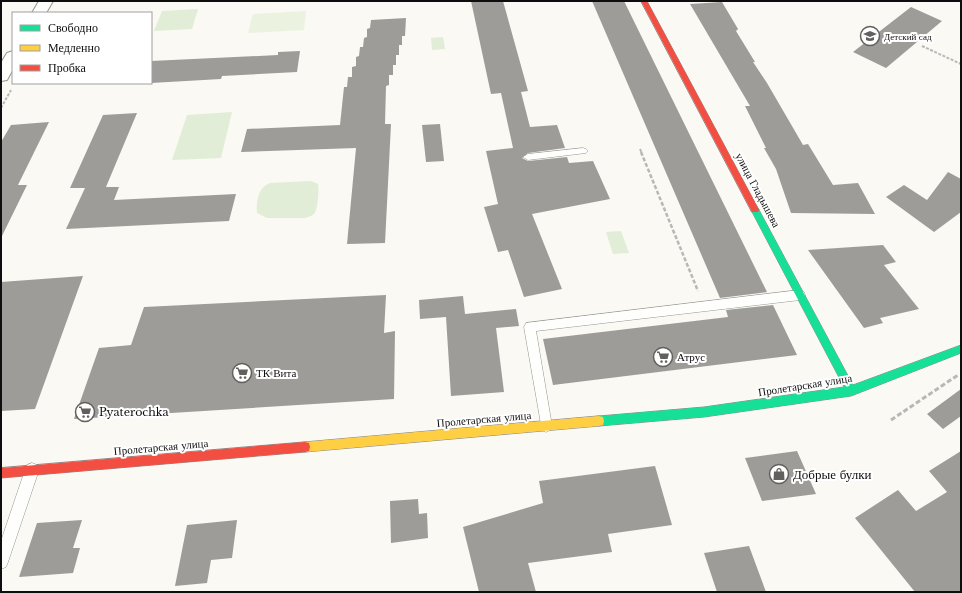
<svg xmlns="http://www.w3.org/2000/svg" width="962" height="593" viewBox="0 0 962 593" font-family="'Libre Baskerville',serif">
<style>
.green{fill:#e1edd6}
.pitch{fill:#ebf2df}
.building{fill:#9e9c98}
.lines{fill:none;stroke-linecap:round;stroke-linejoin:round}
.lane-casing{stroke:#949491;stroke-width:1}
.street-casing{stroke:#949491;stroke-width:2}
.fast-casing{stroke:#8b8a88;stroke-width:1}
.slow-casing{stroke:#8b8a88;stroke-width:1}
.jam-casing{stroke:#8b8a88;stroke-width:1}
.path-far2{stroke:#b8b8b7;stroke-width:2;stroke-dasharray:3 1.5;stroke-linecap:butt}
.path-far1{stroke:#b8b8b7;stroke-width:2.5;stroke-dasharray:4 2;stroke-linecap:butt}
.path{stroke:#b8b8b7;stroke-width:3;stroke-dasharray:5 2.5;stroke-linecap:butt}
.lane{fill:#fefefd;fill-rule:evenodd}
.street{fill:#fefefd;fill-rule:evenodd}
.fast{fill:#16e098;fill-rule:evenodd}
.slow{fill:#ffcf43;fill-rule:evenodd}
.jam{fill:#f24e42;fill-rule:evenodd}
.labels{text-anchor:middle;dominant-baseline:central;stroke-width:4;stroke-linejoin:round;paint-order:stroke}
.far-poi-label{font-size:9px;fill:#0e0e0e;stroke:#fff;text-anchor:start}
.street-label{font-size:11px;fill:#0e0e0e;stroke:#fff}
.poi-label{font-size:11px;fill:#0e0e0e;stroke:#fff;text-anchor:start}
.near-poi-label{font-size:13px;fill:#0e0e0e;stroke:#fff;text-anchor:start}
</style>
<rect width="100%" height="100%" fill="#faf9f3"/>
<path class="green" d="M198,9L192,29L154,31L162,11Z
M443,37L445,49L432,50L431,38Z
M232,112L221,158L172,160L187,115Z
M311,181L318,184C319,191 318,209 314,214C312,216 308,217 305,218H267L257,213C256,202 258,187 270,183Z
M621,231L629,253L613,254L606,232Z"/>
<path class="pitch" d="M306,11L304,30L248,33L253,14Z"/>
<path class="building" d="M471,1H503L528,91L521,92L530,127L557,125L565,148L528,153L522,158L528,161L567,157L569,163L593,161L610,199L532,214L562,289L524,297L508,250L498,252L484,207L498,204L486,151L513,148L501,93L491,94Z
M592,1H624L767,292L720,298Z
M722,2L738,29L736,31L755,62H753L767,83L803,145L808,144L833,185L858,183L875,214L791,213L776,169L764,148H766L745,106H750L690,4Z
M911,7L942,21L886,68L853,52Z
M406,18L405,36H402V45H399V55H396V65H393V75H389V85L386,86L385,124H391L385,243L347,244L356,148L241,152L247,129L340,125L344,87H347L348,77H352V67L356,66V57L359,56L360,47H363L364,38L367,37V29L370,28L371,20Z
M300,51L297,72L222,76L221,79L151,83V61L278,55V52Z
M137,113L106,187H119L114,200L236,194L229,221L66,229L85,188H70L103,115Z
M49,122L18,185H27L1,238V142L11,125Z
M440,124L444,161L426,162L422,125Z
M948,172L961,179V212L934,232L886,197L904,185L927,200Z
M883,245L896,262L884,265L919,309L880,318L883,323L864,328L808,250Z
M83,276L35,409L1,411V282Z
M386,295L384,333L395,331L394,399L74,419L99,348L131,345L144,307Z
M463,296L465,314L516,309L519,326L496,328L504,392L451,396L446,317L420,319L419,300Z
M773,305L797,355L553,385L543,339L728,317L726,310Z
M961,389V416L943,429L927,414Z
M797,451L816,494L762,501L745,458Z
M961,451V592H915L855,518L898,490L916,511L947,492L929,471Z
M655,466L672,525L608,534L612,552L528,563L536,592H479L463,527L543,503L539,481Z
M418,499L419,514L427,513L428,538L391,543L390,501Z
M82,520L73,548H80L73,573L19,577L37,523Z
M237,520L232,558L211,560L207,583L175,586L187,525Z
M749,546L766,592H717L704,553Z"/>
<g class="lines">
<defs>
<path id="lane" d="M583,148L586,149L588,151L586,153L528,160L523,157L528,154Z
M800,290L804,292L805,295L804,298L800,300L536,331L552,426L550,430L546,432L542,430L524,327L526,323Z
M32,463L37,465L39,470L8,562L6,567L1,569V541L25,470L27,465Z"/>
<path id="street" d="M39,1H53L46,13H32Z
M13,51V69L7,80L1,81V63L7,53Z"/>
<path id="fast" d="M755,207L758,208L853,385L961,345V353L851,396L704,417L599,426L595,425L594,421L595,417L599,416L704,407L844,387L751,210Z"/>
<path id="slow" d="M599,416L603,417L604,421L603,425L599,426L305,452L301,451L300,447L301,443L305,442Z"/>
<path id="jam" d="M641,1H647L759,210L758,212H752Z
M305,442L309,443L310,447L309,451L305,452L1,478V468Z"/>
</defs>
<use href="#lane" class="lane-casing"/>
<use href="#street" class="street-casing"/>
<use href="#fast" class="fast-casing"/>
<use href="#slow" class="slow-casing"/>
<use href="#jam" class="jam-casing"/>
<path class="path-far2" d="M922,46L961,64
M1,108L11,90
M640,149L642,153"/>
<path class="path-far1" d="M641,152L698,291"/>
<path class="path" d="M891,420L958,375"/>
<use href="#lane" class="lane"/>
<use href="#street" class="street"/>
<use href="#fast" class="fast"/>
<use href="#slow" class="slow"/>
<use href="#jam" class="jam"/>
</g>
<defs>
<symbol id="school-ring" viewBox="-11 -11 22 22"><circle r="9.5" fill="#fff" stroke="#61605e" stroke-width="1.5"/><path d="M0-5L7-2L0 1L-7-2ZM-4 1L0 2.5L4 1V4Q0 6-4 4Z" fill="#61605e"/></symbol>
<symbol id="supermarket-ring" viewBox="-11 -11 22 22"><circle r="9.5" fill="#fff" stroke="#61605e" stroke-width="1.5"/><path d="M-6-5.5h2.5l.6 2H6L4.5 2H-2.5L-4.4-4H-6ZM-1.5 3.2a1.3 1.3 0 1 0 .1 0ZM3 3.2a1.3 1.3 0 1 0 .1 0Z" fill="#61605e"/></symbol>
<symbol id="shop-ring" viewBox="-11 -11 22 22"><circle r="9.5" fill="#fff" stroke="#61605e" stroke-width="1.5"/><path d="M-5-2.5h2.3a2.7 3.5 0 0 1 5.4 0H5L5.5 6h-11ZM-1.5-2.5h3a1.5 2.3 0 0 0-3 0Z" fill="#61605e"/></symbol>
</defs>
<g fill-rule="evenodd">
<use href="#school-ring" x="859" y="25" width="22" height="22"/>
<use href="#supermarket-ring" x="652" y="346" width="22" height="22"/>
<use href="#supermarket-ring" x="231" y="362" width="22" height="22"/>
<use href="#supermarket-ring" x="74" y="401" width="22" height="22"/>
<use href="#shop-ring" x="768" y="463" width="22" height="22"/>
</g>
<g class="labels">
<g class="far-poi-label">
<text x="884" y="36">Детский сад</text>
</g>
<g class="street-label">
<text transform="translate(758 190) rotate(62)">улица Гладышева</text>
<text transform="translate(805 385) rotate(-9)">Пролетарская улица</text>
<text transform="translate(484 419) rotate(-5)">Пролетарская улица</text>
<text transform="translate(161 447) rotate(-5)">Пролетарская улица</text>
</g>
<g class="poi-label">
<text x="677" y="357">Атрус</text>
<text x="256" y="373">ТК Вита</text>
<text x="99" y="412">Pyaterochka</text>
</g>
<g class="near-poi-label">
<text x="793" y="474">Добрые булки</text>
</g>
</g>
<rect width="962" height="593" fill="none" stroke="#0e0e0e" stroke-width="4"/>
<rect x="12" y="12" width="140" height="72" fill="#ffffff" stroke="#9f9f9f"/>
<rect x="20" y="25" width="20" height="6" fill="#16e098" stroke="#9f9f9f"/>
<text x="48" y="32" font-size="12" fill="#0e0e0e">Свободно</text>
<rect x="20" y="45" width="20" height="6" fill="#ffcf43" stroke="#9f9f9f"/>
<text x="48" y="52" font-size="12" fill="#0e0e0e">Медленно</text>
<rect x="20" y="65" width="20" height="6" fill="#f24e42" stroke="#9f9f9f"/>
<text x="48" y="72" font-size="12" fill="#0e0e0e">Пробка</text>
</svg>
